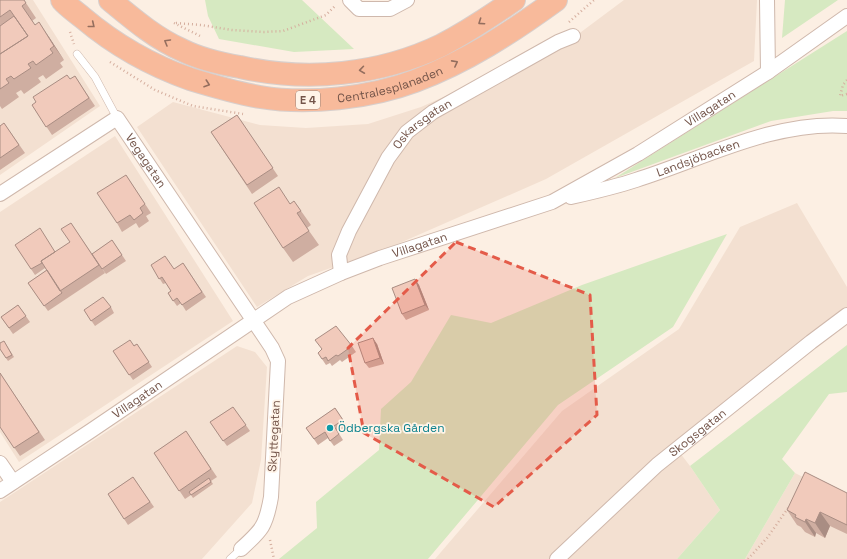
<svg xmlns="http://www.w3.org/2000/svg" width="847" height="559" viewBox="0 0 847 559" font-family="'Space Grotesk',sans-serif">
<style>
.residential{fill:#f3e0d1}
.green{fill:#d6e9c1}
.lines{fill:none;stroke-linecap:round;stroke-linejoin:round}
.service-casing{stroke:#cfb8ac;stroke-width:8}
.minor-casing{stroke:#cfb8ac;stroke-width:16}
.trunk-casing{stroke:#d8cfcc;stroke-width:24}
.path{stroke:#d5ae9e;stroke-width:2.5;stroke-dasharray:1 3;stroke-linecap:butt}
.service{stroke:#fff;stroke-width:7}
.minor{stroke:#fff;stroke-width:14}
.trunk{stroke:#f8ba9b;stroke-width:22}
.wall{fill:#cfaea1}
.shaded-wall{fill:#a98d83}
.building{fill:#f1cabb;stroke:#a98d83}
.oneway{stroke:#946e5e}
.marked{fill:#e45b49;fill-opacity:0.2;stroke:#e45b49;stroke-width:3;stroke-dasharray:8 5;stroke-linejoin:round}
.culture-dot{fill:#0f9aa8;stroke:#fff4e8;stroke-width:1.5}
.labels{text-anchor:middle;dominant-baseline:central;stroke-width:3.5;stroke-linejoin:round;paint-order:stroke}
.shield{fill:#fff4e8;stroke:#9d8479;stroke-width:1}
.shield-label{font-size:11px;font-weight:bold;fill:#735449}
.street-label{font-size:12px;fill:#735449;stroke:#fff4e8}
.culture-label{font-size:12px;fill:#0d838f;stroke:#fff4e8;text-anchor:start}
</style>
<rect width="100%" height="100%" fill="#fcefe3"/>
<path class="residential" d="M0,0H33L100,106L0,175Z
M624,0H757L754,61L546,179L393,246L308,276L257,307L137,127L173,102L260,125L306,128L368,124L421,107L569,41Z
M115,136L233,321L19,462L0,432V212Z
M797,203L847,287V315L677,449L690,466L720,510L677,559H435L562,411L679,329L740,227Z
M237,346L255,352L267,367L261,460L252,503L202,559H0V502Z
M795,473L847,499V559H745Z"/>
<path class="green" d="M205,0H302L354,49L294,52L219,39L208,16Z
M785,0H838L782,38Z
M847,31V111H833L771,121L615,178Z
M727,234L673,327L558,405L428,559H279L317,528L316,502L379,450L381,409L411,382L451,315L491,323L582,285Z
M847,345V392L829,394L782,459L795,473L745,559H677L720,510L690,466Z"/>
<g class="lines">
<defs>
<path id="service" d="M77,54L95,77L117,118
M230,559L241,549"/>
<g id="minor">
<path d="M350,0L359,9H390L407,0"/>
<path d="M767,0L768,72"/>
<path id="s1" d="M0,194L117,118L272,348L278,361L271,497C266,526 262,530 241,549"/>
<path id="s2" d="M571,197C593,192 615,187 636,180C703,159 775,120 847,126"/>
<path id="s3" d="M341,273L339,255L349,231L388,158L407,132L433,112L558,42L573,36"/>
<path d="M0,463L13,482"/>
<path id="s4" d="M0,491L92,430L288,297L341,273L380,258L552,202L638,154L768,72L847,16"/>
<path id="s5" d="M557,559L657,465L811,342L847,315"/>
</g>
<g id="trunk">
<path id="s6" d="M62,0C68,7 76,12 83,18C115,45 150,65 190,79C213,86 236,93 260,97C308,105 370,98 415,81C466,62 512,32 556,0"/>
<path d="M110,0C133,19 155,38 182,50C198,58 222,64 240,67C307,82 380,75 442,45C467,32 491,16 514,0"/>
</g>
</defs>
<use href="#service" class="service-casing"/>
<use href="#minor" class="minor-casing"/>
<use href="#trunk" class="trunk-casing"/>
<path class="path" d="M569,22L594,0
M174,23L202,37
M176,23L201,25L232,30L264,32L283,31L326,15L336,5
M70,32L74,44
M110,62L155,90L193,106L243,114
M847,80L843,85L840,96L847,94
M270,540L274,559
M748,559L767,538L791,504"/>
<use href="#service" class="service"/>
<use href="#minor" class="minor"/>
<use href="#trunk" class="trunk"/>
</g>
<path class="wall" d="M0,0H24L36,18L32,21L35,25L49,37L64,60L60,63L63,67L46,79L43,75L38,78L41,82L24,94L21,90L16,93L19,97L2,109L0,106Z
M75,76L95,106L52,135L32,105Z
M237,115L278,176L252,194L211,132Z
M4,123L25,153L0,170V126Z
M126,175L151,213L146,216L149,221L139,228L136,223L122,232L117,223Z
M294,201L311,225L307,228L319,245L293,262L283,248L290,204Z
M71,223L105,273L48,311L28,283L47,270L45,268L35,275L15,245L55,252L70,242Z
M112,240L126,261L106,274L92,254Z
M183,263L206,297L186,311L181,303L177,306L168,293L171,291L166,283L163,284L151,265L174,269Z
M415,279L419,285L429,310L406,320L402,314Z
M18,305L30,322L13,334L1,317Z
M111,307L114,313L95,326L84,310Z
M4,341L14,357L8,361L0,349Z
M137,344L152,367L133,380L113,351L134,345Z
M377,344L384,364L369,368L365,363Z
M352,346L356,352L342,362L340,360L332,366L330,363L326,365L322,359V350Z
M0,373L45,440L20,456L0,427Z
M233,407L250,431L227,446L210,422Z
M335,408L347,426L338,432L343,440L334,446L328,438L318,445L306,428Z
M186,431L217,477L211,481L213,484L193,498L191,495L185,499L154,453Z
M133,477L154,507L128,525L108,494Z
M847,493V534L830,526L825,538L816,533L815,537L805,532L801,527L797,525L787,510Z"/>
<path class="shaded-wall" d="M39,22L49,37L64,60L54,46Z
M415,279L419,285L429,310L425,305Z
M373,338L377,344L384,364L380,358Z
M820,512L830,526L825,538L815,523Z
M806,519L816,533L815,537L805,522Z"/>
<path class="building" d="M0,0H24L26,3L22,6L35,25L39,22L54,46L50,49L53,53L36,65L33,61L28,64L31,68L14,79L11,76L6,79L9,83L0,89V54L28,36L10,10L0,17Z
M14,16L28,36L0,54V26Z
M67,75L70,79L75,76L89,98L46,127L32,105L36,102L33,97Z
M237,115L273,168L247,185L211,132Z
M4,123L19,145L0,158V126Z
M126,175L145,204L140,208L143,213L134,220L130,215L117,223L97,193Z
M279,187L290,204L294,201L301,211L297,213L309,231L283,248L254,203Z
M71,223L99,265L60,291L41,261L70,242L61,229Z
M40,228L55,252L41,261L42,263L31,269L15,245Z
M112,240L122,255L102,269L92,254Z
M165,256L174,269L183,263L202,292L182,305L177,298L173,301L168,293L171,291L162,277L159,279L151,265Z
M47,270L62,293L44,306L28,283Z
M415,279L425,305L402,314L392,288Z
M103,297L111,307L91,321L84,310Z
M18,305L26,316L9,328L1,317Z
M336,326L352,346L338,356L336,355L328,361L326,357L322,359L318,353L322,349L315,340Z
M373,338L380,358L365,363L358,343Z
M130,340L134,346L137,344L149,362L129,375L113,351Z
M4,341L12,355L6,358L0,349V343Z
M0,373L39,432L14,448L0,427Z
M233,407L246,425L223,441L210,422Z
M335,408L343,420L334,426L339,434L330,441L325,432L314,439L306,428Z
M186,431L211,469L179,491L154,453Z
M805,472L847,493V525L820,512L815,523L806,519L805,522L795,517L796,515L787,510Z
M133,477L150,502L124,519L108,494Z
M209,478L211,482L191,495L189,492Z"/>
<defs><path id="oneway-chevron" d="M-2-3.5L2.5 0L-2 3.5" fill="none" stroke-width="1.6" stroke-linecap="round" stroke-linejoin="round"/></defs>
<g class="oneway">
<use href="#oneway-chevron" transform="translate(481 22) rotate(146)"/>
<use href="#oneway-chevron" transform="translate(92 25) rotate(39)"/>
<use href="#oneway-chevron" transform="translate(167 42) rotate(-150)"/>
<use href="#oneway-chevron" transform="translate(455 63) rotate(-28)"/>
<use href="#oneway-chevron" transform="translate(362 70) rotate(172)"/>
<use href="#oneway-chevron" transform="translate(207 84) rotate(19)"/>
</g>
<path class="marked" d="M456,242L590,295L597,415L494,507L364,433L348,348Z"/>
<circle class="culture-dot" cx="330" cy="428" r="4"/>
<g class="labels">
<rect class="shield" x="296" y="91" width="24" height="18" rx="3"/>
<g class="shield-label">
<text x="308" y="100">E 4</text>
</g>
<g class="street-label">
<text stroke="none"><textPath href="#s6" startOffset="356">Centralesplanaden</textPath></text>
<text stroke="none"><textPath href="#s4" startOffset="812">Villagatan</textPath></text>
<text stroke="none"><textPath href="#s3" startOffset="176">Oskarsgatan</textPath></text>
<text stroke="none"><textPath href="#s2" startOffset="133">Landsjöbacken</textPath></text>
<text stroke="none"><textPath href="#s1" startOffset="191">Vegagatan</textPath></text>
<text stroke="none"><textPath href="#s4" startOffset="489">Villagatan</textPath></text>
<text stroke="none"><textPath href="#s4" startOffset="165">Villagatan</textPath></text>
<text stroke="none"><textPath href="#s5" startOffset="189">Skogsgatan</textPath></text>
<text transform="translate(274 436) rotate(-87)">Skyttegatan</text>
</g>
<g class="culture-label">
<text x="338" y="428">Ödbergska Gården</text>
</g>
</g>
</svg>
